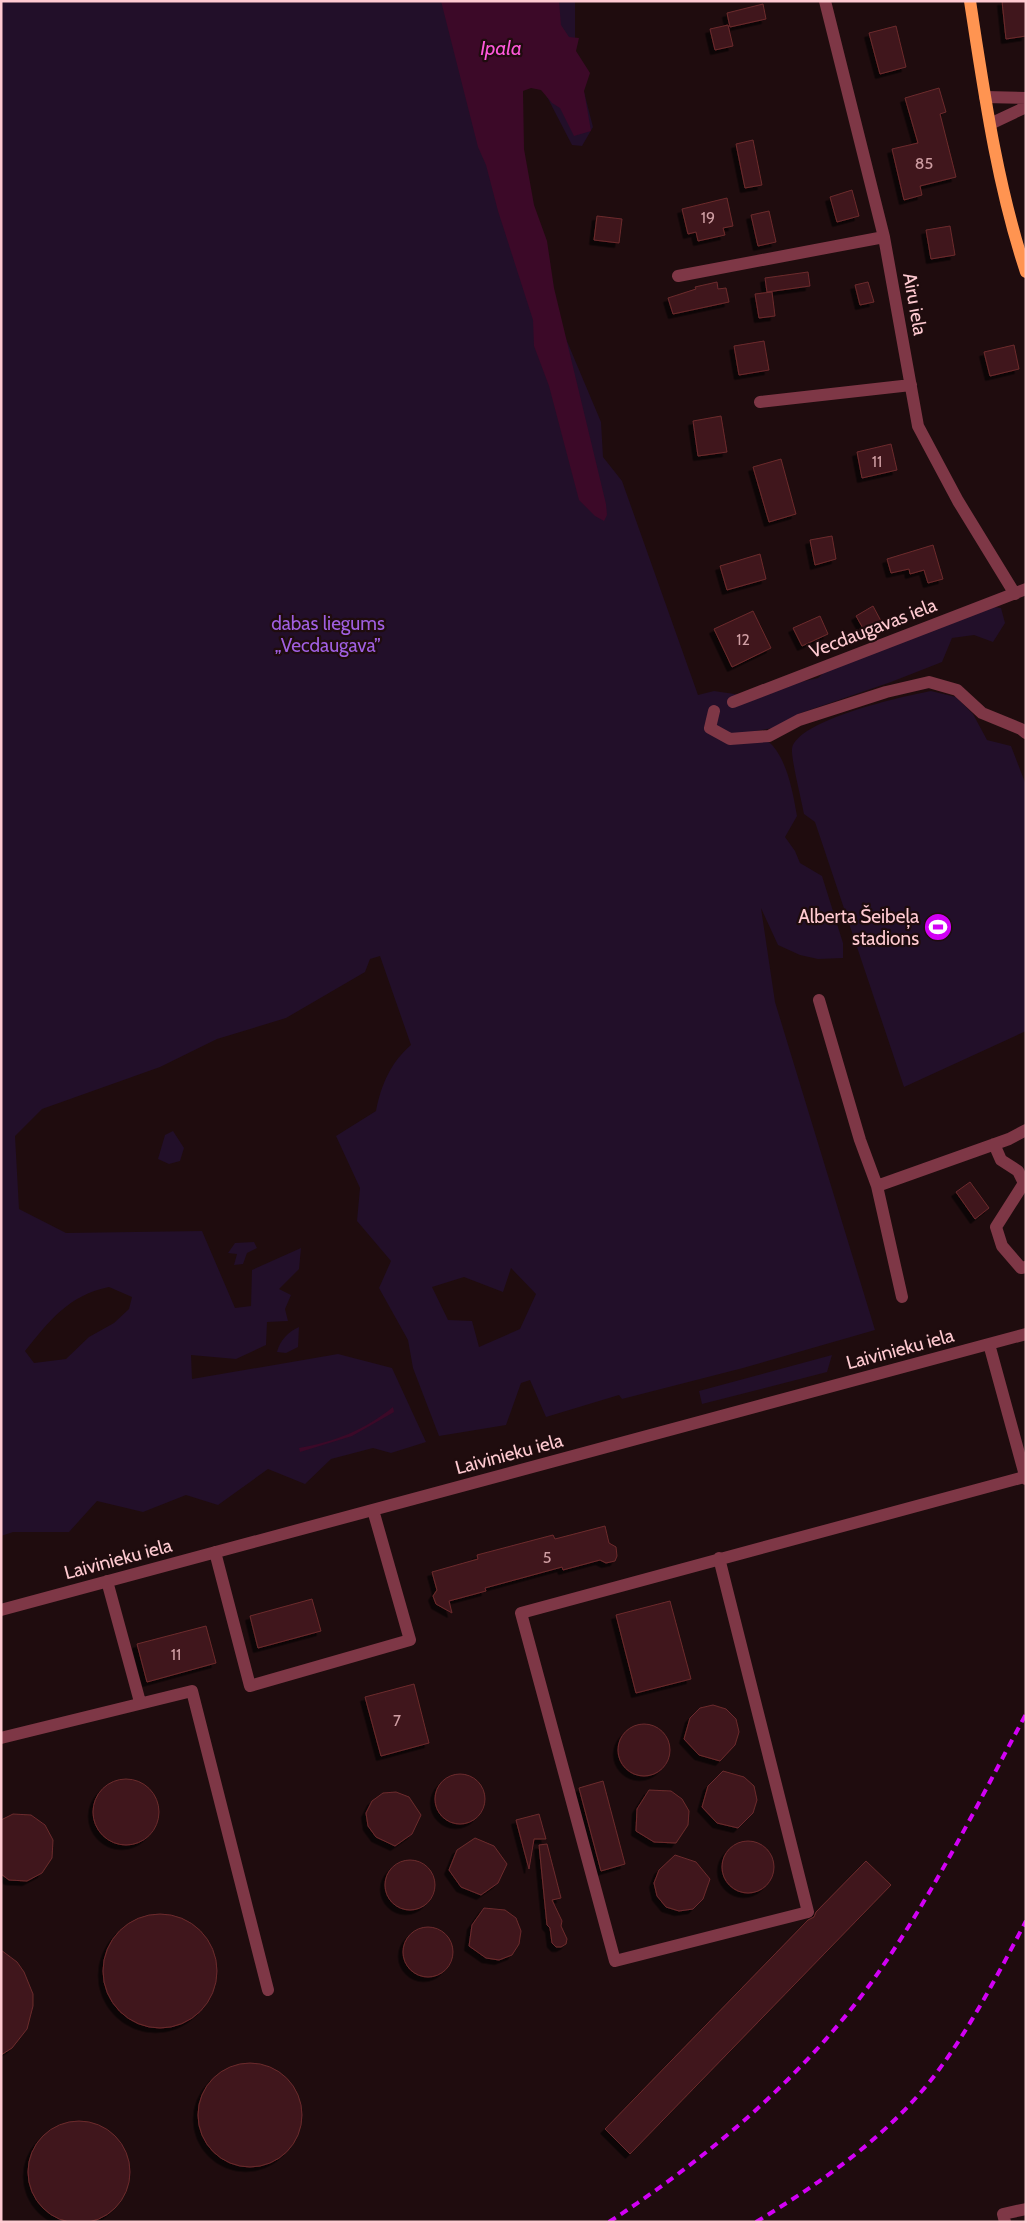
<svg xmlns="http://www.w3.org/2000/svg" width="1027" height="2223" viewBox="0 0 1027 2223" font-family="Cabin,sans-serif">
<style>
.green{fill:#220f29;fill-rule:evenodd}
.water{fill:#3c0928}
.building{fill:#40181a;stroke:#6c2a2d;filter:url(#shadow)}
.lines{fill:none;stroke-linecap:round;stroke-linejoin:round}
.minor{stroke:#7e3746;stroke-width:12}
.major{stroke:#ff9451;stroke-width:12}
.rail{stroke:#d200f5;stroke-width:4;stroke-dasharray:8 6;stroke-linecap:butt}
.labels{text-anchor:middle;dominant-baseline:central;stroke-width:4.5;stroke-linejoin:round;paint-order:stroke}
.number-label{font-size:16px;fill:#cf9ea3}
.street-label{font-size:19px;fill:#ffcad1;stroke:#1f0c0e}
.park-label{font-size:19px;fill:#a05fe0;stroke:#1f0c0e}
.poi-label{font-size:19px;fill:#ffcad1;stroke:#1f0c0e;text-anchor:end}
.water-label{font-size:20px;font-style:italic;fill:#ff58db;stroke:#1f0c0e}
</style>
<defs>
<filter id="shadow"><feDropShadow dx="-4.5" dy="4.5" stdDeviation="0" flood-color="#0009"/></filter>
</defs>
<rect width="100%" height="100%" fill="#1f0c0e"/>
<path class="green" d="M1,1H575V57L593,127L582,146L572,145L543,89L531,82L521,91L513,117L545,289L601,422L603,457L622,481L698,695L714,691L741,695L818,678L827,669L994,607L1001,608L1005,623L993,642L974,635L952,638L942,662L891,682L798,714L783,726L756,731C761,737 770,742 773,746C788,764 793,793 797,816L785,837L795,851L800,863L822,876L843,943V958L818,959L800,955L778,945L761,908L775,1002L875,1330L743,1368L622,1399L619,1395L546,1417L530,1380L521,1383L506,1425L439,1436L413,1368L408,1340L379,1288L391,1261L357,1221L360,1188L336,1136L376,1111C381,1085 391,1062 411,1045L380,956L370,959L365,972L286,1018L217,1039L160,1067L42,1109L15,1136L19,1209L66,1233L202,1231L235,1308L251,1306L252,1270L301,1248L299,1269L279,1289L291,1295L285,1309L288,1321L267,1322L266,1345L236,1359L191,1355L192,1379L338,1354L392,1368L426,1442L391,1453L373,1448L331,1459L305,1484L268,1469L218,1505L186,1495L143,1512L97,1501L69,1532H13L1,1536ZM511,1268L536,1294L520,1329L479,1347L472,1321L448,1320L432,1287L464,1277L503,1292ZM109,1287L132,1297L129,1309L114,1323L89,1337L66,1359L34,1363L25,1351C49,1321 69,1295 109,1287Z
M931,691L956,697L973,714L987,740L1011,746L1026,785V1031L904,1087L815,822L804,814C802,802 791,759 792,749C796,720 904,696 931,691Z
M173,1131L184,1148L180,1161L169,1164L158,1159L165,1135Z
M254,1242L257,1248L247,1253L243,1264L234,1265L237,1254L228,1253L235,1243Z
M299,1327L298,1347L286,1353L277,1352C280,1340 288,1332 299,1327Z
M832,1355L827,1372L702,1404L699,1391Z"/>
<path class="water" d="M441,1H559L561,25L569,37L579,38L576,51L590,73L584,91L591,131L574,136L560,108L552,103L541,90L531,88L523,91L524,149L534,205L547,241L554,288L606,504L607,515L604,521L595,516L579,500L549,386L534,346L533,320L498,211L486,165L478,147Z
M393,1407L394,1412L352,1436L300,1452L299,1448C334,1442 365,1430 393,1407Z"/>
<path class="building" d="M1002,1H1026V36L1006,39Z
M763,4L766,19L730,27L727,13Z
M728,25L733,46L715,50L710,29Z
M896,26L906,67L880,74L869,33Z
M939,88L946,112L940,114L956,177L920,186L922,195L904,200L892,149L918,143L905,98Z
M753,140L762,185L745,188L736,144Z
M852,190L859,216L837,222L830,197Z
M727,198L733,226L723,228L725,235L698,241L696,232L688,234L682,209Z
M769,211L776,242L758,246L751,215Z
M597,216L622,219L619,243L594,240Z
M950,226L955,255L931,259L926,230Z
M808,272L810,286L767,292L765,278Z
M717,282L718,289L726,288L729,302L673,314L668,298L696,289L695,287Z
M868,282L874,302L860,305L855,285Z
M772,292L775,316L759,318L755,294Z
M764,341L769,370L739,375L734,346Z
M1014,345L1019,369L990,376L984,352Z
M721,416L727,452L698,456L693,421Z
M891,444L897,470L862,478L857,452Z
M781,459L796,514L769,522L753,467Z
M832,536L836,559L815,565L810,540Z
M933,545L943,579L928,583L924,570L910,574L909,569L891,573L887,559Z
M760,554L766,579L727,590L720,566Z
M873,606L881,621L864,630L856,616Z
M753,611L771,648L732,667L714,629Z
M820,616L828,634L802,646L793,628Z
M970,1182L989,1208L975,1219L956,1192Z
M605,1526L609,1543L616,1547L617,1556L615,1561L606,1563L600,1560L563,1570L562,1567L485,1588L486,1591L449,1601L452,1613L436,1604L433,1596L437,1590L432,1572L478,1559L477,1555L553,1535L555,1539Z
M312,1599L321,1631L258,1648L250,1616Z
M670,1601L691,1679L636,1693L616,1615Z
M206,1626L216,1663L147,1682L137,1644Z
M414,1684L429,1743L381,1756L365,1697Z
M713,1705L726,1709L736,1719L739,1732L735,1745L720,1761L699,1755L684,1739L690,1718L700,1708Z
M618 1750a26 26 0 1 1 52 0a26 26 0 1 1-52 0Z
M723,1771L744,1777L754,1786L757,1800L753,1813L738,1828L717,1823L702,1807L708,1786Z
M435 1799a25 25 0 1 1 50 0a25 25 0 1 1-50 0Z
M93 1812a33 33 0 1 1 66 0a33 33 0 1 1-66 0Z
M603,1781L625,1864L601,1871L579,1788Z
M649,1790L671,1791L682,1799L689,1811L688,1825L676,1843L654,1842L636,1831L637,1809Z
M396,1792L409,1797L421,1815L412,1834L395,1846L376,1837L368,1826L366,1813L372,1801L383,1793Z
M13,1814L31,1815L45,1825L53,1840L52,1858L42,1873L27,1881L9,1880L1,1874V1820Z
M539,1814L546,1839H534L529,1869L516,1820Z
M475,1838L494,1846L507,1864L498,1883L481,1895L461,1887L449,1870L457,1850Z
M722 1867a26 26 0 1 1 52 0a26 26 0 1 1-52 0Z
M547,1844L561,1898L552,1900L562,1921L561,1926L567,1939L566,1944L561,1947H556L552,1943L550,1928L547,1925L539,1845Z
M675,1855L696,1862L710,1879L703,1899L693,1909L679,1911L666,1907L657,1896L654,1883L659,1870Z
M385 1885a25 25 0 1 1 50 0a25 25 0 1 1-50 0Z
M866,1861L891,1885L630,2154L605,2129L808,1920L814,1917L816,1912Z
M484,1908L505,1910L516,1918L521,1931L519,1944L512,1955L499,1960L486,1958L469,1946L472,1925Z
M103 1971a57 57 0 1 1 114 0a57 57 0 1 1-114 0Z
M403 1952a25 25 0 1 1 50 0a25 25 0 1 1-50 0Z
M1,1950L17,1962L24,1972L33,1994V2006L27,2029L12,2048L1,2055Z
M198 2115a52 52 0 1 1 104 0a52 52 0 1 1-104 0Z
M28 2172a51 51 0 1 1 102 0a51 51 0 1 1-102 0Z"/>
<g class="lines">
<path class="minor" d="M825,1L884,237L918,426L958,501L1015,594
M985,97L1026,98
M990,124L1026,107
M678,276L884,237
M760,402L911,385
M733,702L1026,589
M714,711L710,728L730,739L769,736L799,720L886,692L929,682L957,690L982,713L1021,729L1026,733
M819,1000L860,1140L877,1186L1009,1139L1026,1130
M994,1144L1001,1160L1018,1171L1024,1183L996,1227L1002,1246L1021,1268L1026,1267
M877,1186L902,1297
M989,1344L1026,1479
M215,1552L250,1686L410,1640L373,1510
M719,1558L808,1912L615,1961L521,1613L1024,1477
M107,1581L140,1702
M1,1610L1026,1334
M1,1738L192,1691L268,1990
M1005,2222L1003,2214L1026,2209"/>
<path class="major" d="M970,1C984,92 997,185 1026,272"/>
<path class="rail" d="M609,2222C709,2157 801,2079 871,1983C931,1899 977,1805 1026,1714
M756,2222C822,2182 887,2137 935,2075C971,2027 998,1974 1026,1921"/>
</g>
<defs>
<symbol id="stadium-disc" viewBox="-11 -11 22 22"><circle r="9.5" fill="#d200f5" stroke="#1f0c0e"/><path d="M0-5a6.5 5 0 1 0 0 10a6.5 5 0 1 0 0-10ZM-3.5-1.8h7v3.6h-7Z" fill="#fff"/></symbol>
</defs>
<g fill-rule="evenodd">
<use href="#stadium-disc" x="922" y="911" width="32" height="32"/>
</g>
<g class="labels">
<g class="number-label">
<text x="924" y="163">85</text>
<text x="708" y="217">19</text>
<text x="877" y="461">11</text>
<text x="743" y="639">12</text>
<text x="547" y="1557">5</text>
<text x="176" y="1654">11</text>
<text x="397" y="1720">7</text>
</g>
<g class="street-label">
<text transform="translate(915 304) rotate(80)">Airu iela</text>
<text transform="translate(873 628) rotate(-21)">Vecdaugavas iela</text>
<text transform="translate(900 1349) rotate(-15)">Laivinieku iela</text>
<text transform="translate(509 1454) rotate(-15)">Laivinieku iela</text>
<text transform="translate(118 1559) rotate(-15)">Laivinieku iela</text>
</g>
<g class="park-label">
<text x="328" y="623">dabas liegums<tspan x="328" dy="22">„Vecdaugava”</tspan></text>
</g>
<g class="poi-label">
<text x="919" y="916">Alberta Šeibeļa<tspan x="919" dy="22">stadions</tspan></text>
</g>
<g class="water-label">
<text x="501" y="48">Ipala</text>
</g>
</g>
<rect width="1027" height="2223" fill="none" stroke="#ffcad1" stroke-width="5"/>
</svg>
